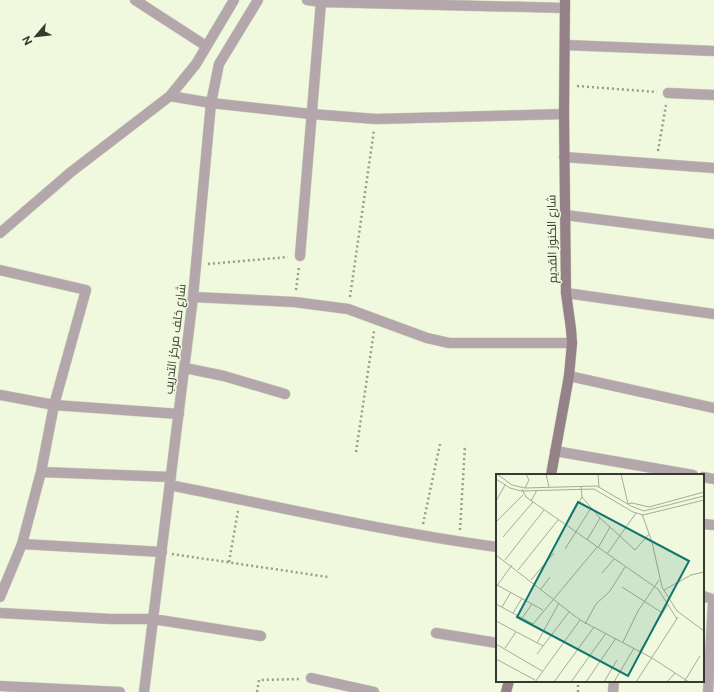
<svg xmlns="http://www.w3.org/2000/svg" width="714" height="692" viewBox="0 0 714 692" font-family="'Public Sans',Cairo,sans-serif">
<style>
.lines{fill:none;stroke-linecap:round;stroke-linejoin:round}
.street-casing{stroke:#cbd2ba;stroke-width:11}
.secondary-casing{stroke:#cbd2ba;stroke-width:11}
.path{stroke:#989d8b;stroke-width:2.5;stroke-dasharray:2 3;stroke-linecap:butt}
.street{stroke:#b4a7ac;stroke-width:10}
.secondary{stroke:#958289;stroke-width:10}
.labels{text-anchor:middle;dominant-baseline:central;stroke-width:3;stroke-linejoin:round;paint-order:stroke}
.street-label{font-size:12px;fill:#36392f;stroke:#f0f8dd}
.inset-road{fill:none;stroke:#a6ac97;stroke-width:1}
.view{fill:#0f766e;fill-opacity:0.15;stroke:#0f766e;stroke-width:2}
.inset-edge{fill:none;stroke:#36392f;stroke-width:2}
</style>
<rect width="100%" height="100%" fill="#f0f8dd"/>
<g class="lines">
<defs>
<path id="street" d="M135,0L206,46
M307,0L321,2L565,8
M565,45L714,51
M668,93L714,95
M170,96L211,103L311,114L376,119L564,114
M564,157L714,168
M565,215L714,234
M0,233L71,172L170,96L196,64L234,0
M300,256L321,2
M0,270L86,290L54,405L41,472L22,544L0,597
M566,293L714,314
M193,297L294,302L348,309L427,338L449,343H572
M185,368L224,376L285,394
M569,376L714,408
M0,395L54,405L179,414
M555,451L693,475
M41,472L171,477
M703,477L714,479
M170,485C279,507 387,532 497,547
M703,524L714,525
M22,544L162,552
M703,596L712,599L713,602L708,692
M0,613L111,619H153L261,636
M436,633L497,643
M311,678L374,692
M0,686L120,692
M144,692L193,297L211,103L219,64L258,0
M613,692L614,681"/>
<path id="secondary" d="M551,475L569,376L572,343L571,329L566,293L564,114L565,0
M506,692L509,681"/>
</defs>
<use href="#street" class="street-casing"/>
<use href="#secondary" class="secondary-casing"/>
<path class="path" d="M577,86L657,92
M658,151L666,105
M208,264L288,257
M296,290L299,267
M350,297L374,130
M356,452L374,331
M423,524L440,444
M460,530L465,445
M172,554L328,577
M229,562L238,511
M257,692L259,680L301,679
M578,692V681"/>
<use href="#street" class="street"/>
<use href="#secondary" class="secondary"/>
</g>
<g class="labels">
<g class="street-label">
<text transform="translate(552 239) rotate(-91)">شارع الكنوز القديم</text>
<text transform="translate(175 339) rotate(-83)">شارع خلف مركز التدريب</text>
</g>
</g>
<g transform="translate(496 474)">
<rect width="208" height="208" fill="#f0f8dd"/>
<path class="inset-road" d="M1,0L16,11L29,14L101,12L135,32L148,37L208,22M50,0L53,13M102,0L103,13M125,0L132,30L136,29L153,33L208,18M0,5L14,14L25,17L98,15L137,38L147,41L208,26M85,13L86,23L104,44L139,76L153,60M29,14L33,6L30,0M26,15L30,23L162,115L181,145M0,27L9,11M35,27L41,16M146,40L156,68L166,113L181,137L208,157M0,48L27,21M70,51L86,23M7,63L37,28M91,66L104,44M102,74L114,53M69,75L95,34M111,80L140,39M0,81L84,146L156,184L193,208M9,86L48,36M22,96L62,46M106,99L118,85M35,106L58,79M1,111L47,136M0,113L16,91M126,113L165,138M45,115L54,103M168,116L195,101L208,98M0,130L37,150L101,73M6,133L15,118M17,139L26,124M26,144L36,130M0,147L47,172M89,150L100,130L114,117L129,93M127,168L142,137L163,106M41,169L63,129M0,170L46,197M9,174L20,158M144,177L172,130M41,180L73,138M0,185L39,206M39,208L84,146M58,208L98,153M75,208L110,159M90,208L120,164M108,208L121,186M118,208L138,174M140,208L182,143M171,208L179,199M188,208L204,182"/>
<path class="view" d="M82,28L193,87L132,202L21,143Z"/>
<rect width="208" height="208" class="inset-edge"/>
</g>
<g transform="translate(36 36) rotate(242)" stroke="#f0f8dd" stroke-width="3" paint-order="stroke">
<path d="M0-3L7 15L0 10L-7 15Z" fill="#36392f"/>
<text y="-6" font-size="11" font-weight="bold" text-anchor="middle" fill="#36392f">N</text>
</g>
</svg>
